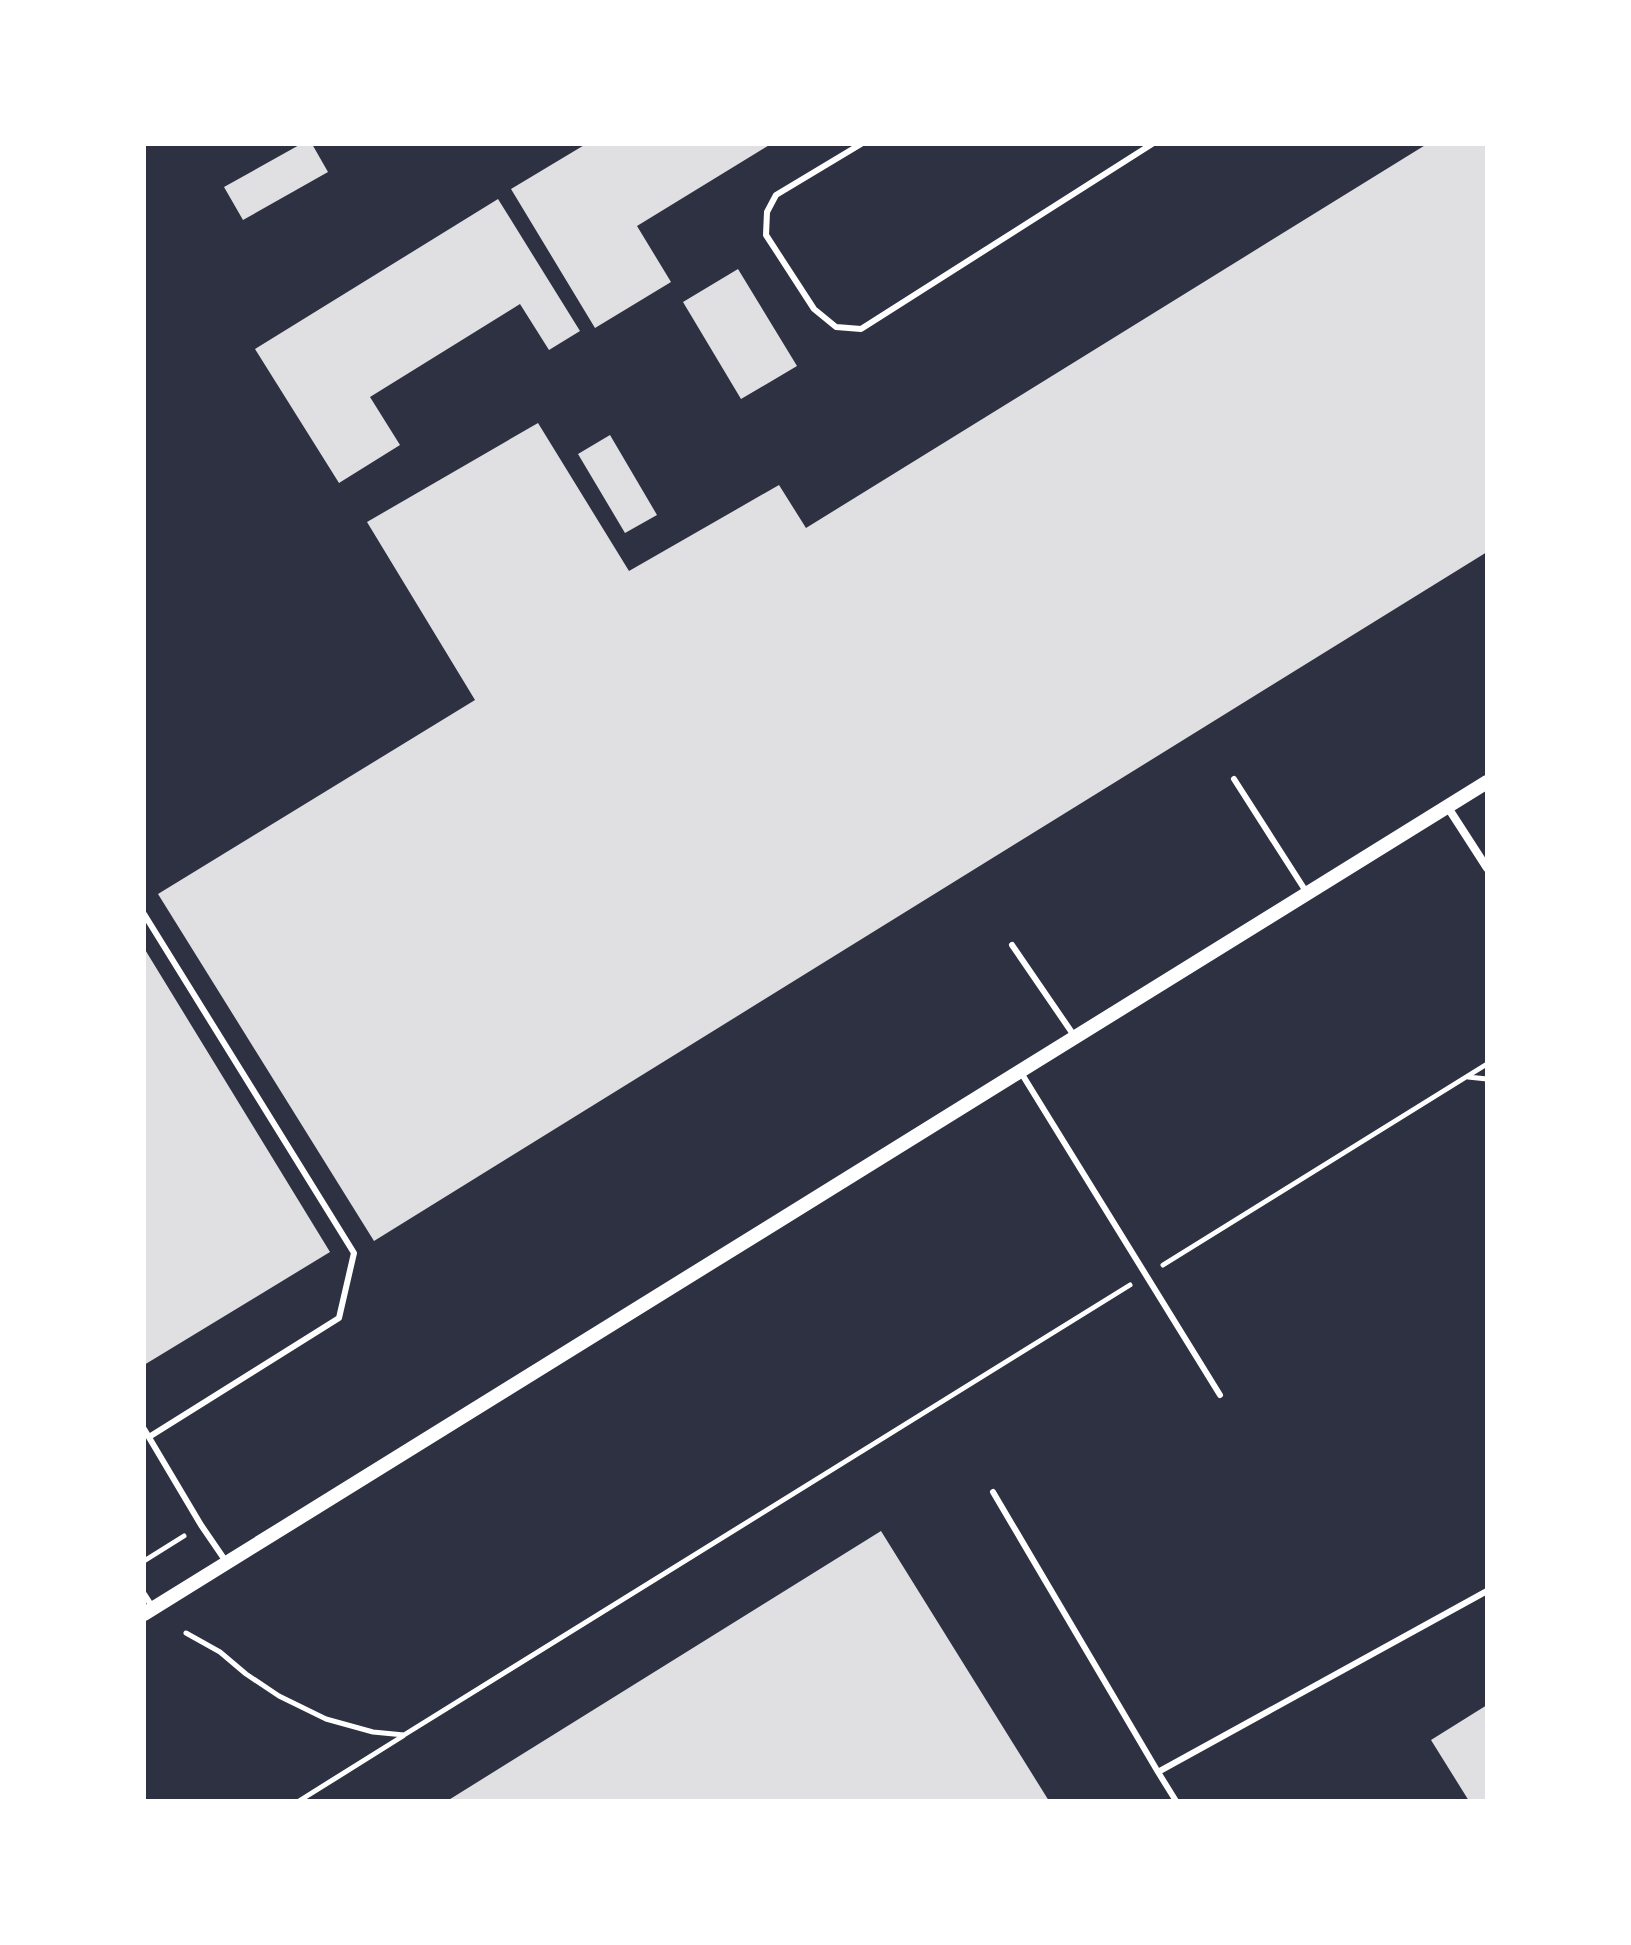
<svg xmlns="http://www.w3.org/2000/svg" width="1631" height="1945" viewBox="0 0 1631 1945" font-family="Inter,sans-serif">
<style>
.building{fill:#e0e0e3}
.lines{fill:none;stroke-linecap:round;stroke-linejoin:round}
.path{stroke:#fff;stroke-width:5}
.service{stroke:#fff;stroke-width:6}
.minor{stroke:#fff;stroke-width:8}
.tertiary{stroke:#fff;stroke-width:14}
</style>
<rect width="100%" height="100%" fill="#2d3142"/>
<path class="building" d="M301,144H312L328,172L243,220L224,187Z
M586,144H771L637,226L671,282L595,328L511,189Z
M1427,144H1487V552L374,1241L158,894L475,700L367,522L538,423L629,571L779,485L806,528Z
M498,199L580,331L549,350L520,304L370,397L400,445L339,483L255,349Z
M738,269L797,366L741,399L683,302Z
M610,435L657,515L625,533L578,454Z
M144,948L330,1252L144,1365Z
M881,1531L1049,1801H447Z
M1487,1705V1801H1469L1431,1740Z"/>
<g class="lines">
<path class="path" d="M1468,1077L1487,1079
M1163,1265L1487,1064
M144,1561L184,1536
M186,1633L220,1652L246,1674L279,1696L326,1719L373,1732L404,1735L1130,1285
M299,1801L403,1736"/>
<path class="service" d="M861,144L776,195L767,212L766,235L814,309L836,327L861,329L1152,144
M1234,779L1307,893
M144,914L354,1253L339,1318L149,1437
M1012,945L1075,1037
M1020,1071L1220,1395
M144,1429L201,1525L227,1563
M993,1492L1158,1772
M144,1594L153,1608
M1176,1801L1158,1772L1487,1591"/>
<path class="minor" d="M1447,806L1487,868"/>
<path class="tertiary" d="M144,1614L1487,782"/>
</g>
<rect width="1631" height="1945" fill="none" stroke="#ffffff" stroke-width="292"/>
</svg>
